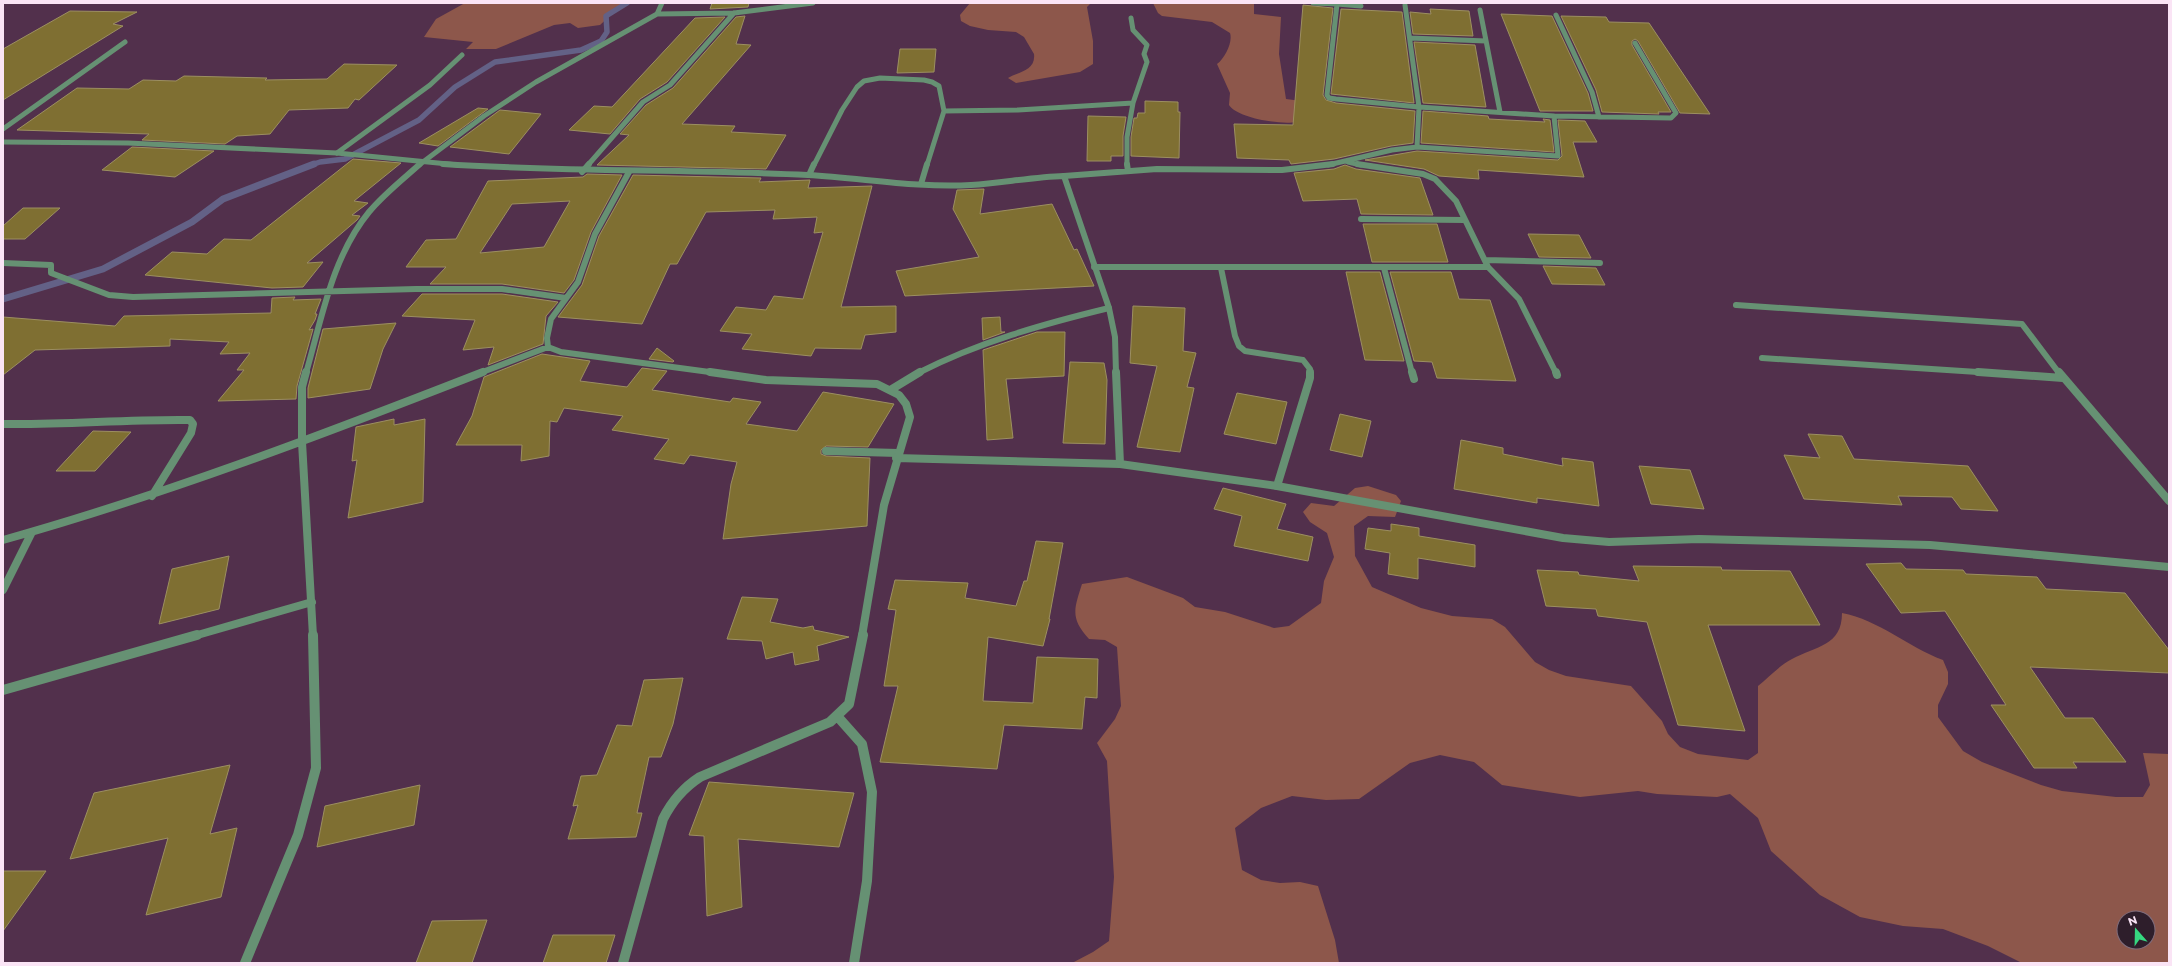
<svg xmlns="http://www.w3.org/2000/svg" width="2172" height="966" viewBox="0 0 2172 966" font-family="Montserrat,sans-serif">
<style>
.green{fill:#8d574b;fill-rule:evenodd}
.lines{fill:none;stroke-linecap:round;stroke-linejoin:round}
.stream-far1{stroke:#636186;stroke-width:5.5}
.stream{stroke:#636186;stroke-width:7}
.building{fill:#7f6f32;stroke:#9c8f61;fill-rule:evenodd}
.service{stroke:#669173;stroke-width:8}
.minor-far3{stroke:#669173;stroke-width:5}
.minor-far2{stroke:#669173;stroke-width:6}
.minor-far1{stroke:#669173;stroke-width:8}
.minor{stroke:#669173;stroke-width:10}
.tertiary-far2{stroke:#669173;stroke-width:5}
.tertiary-far1{stroke:#669173;stroke-width:6}
.tertiary{stroke:#669173;stroke-width:8}
</style>
<rect width="100%" height="100%" fill="#52304c"/>
<path class="green" d="M465,3H624L600,25L578,28L570,23L554,25L496,49H466L473,42L424,37L436,19Z
M970,3H1091L1087,7L1093,41V64L1080,72L1016,83L1008,78C1018,72 1036,71 1034,54L1024,37L1016,32L988,30L970,26L961,21L960,15Z
M1153,3H1254V14L1281,17L1279,54L1286,99L1332,105C1321,110 1307,120 1296,122C1281,125 1237,118 1229,105L1230,93L1217,64C1225,58 1233,42 1230,33L1212,22L1162,16L1158,13Z
M1368,486L1396,495L1401,501L1395,517L1368,516L1354,526L1355,556L1372,587L1421,608L1452,616L1492,619L1505,627L1535,662L1549,670L1566,676L1631,686L1662,721L1668,734L1680,747L1698,754L1748,760L1758,753V686C1769,677 1780,665 1792,659C1816,646 1842,646 1842,613C1879,620 1908,647 1943,660L1948,672V684L1938,705V717L1963,751L1982,762L2041,785L2062,791L2116,797H2143L2150,785L2143,753L2169,754V963H2022L1988,946L1943,929L1903,926L1860,917L1820,895L1771,851L1758,818L1730,794L1717,797L1657,794L1638,791L1580,797L1502,785L1474,762L1440,755L1410,763L1359,799L1326,800L1292,796L1261,808L1235,828L1242,870L1261,880L1280,883L1300,882L1318,886L1335,940L1339,963H1072L1093,952L1109,941L1114,877L1107,761L1097,743L1115,719L1121,706L1117,647L1105,640L1089,639C1070,618 1074,609 1082,584L1127,577L1183,598L1195,607L1225,612L1274,628L1289,626L1321,603L1324,581L1334,557L1327,533L1310,522L1303,512L1311,503L1334,506L1355,488ZM2124,918H2148V942H2124Z"/>
<g class="lines">
<path class="stream-far1" d="M311,165L320,162L345,159L419,120L455,87L495,62L581,50L601,41L607,32L606,16L627,3"/>
<path class="stream" d="M3,299L103,269L192,222L223,199L314,164"/>
</g>
<path class="building" d="M712,3H749L748,7L710,9Z
M1303,5L1333,8L1323,95L1326,100L1336,103L1415,111L1413,143L1391,146L1334,159L1291,164L1289,160L1237,158L1234,124L1293,125Z
M1341,9L1402,12L1414,103L1331,94Z
M1430,9L1469,11L1473,36L1413,34L1410,12L1431,14Z
M70,11L137,12L113,24L123,26L3,100V49Z
M1501,14L1552,16L1588,93L1593,111H1540Z
M745,16L736,44L751,45L682,124L735,126L731,132L786,135L766,169L597,165L629,135L620,134L646,105L673,88L736,17Z
M1561,16L1606,17L1609,22L1649,23L1710,114L1680,113L1638,41L1635,39L1632,41V45L1671,112H1658L1659,114L1602,112L1596,90Z
M725,17L667,82L640,99L610,134L569,130L594,106L612,107L695,18Z
M1414,42L1475,45L1486,107L1423,103Z
M900,49H936L934,72L897,73Z
M344,64L397,65L359,100L355,99L348,108L289,110L270,134L237,136L225,144L142,140L149,134L17,130L77,88L129,89L143,80L176,81L184,76L267,78L265,80L327,79Z
M1145,101L1178,102V112H1180L1179,158L1131,156V137L1134,118H1137L1138,113H1145Z
M478,108L488,109L438,146L419,143Z
M500,110L541,114L509,154L450,147Z
M1423,111L1488,116L1489,119L1545,122L1543,119L1550,120L1554,152L1421,143Z
M1088,116L1126,117L1123,136V156H1111V161H1087Z
M1558,120L1585,121L1597,142H1573L1584,177L1478,170L1479,179L1439,176L1424,169L1365,160L1417,151L1558,160L1562,156Z
M132,147L214,151L175,177L102,170Z
M353,159L401,163L354,201L368,203L352,215L360,216L357,220L307,263L323,262L303,287L272,288L145,275L172,252L207,254L224,239L251,240Z
M1345,165L1356,169L1420,178L1433,215L1361,214L1357,199L1303,201L1294,173L1334,169Z
M587,174L622,175L591,232L574,280L564,293L502,284H430L446,267H406L426,240L456,239L488,181L583,177ZM570,201L544,247L480,253L512,204Z
M633,175L761,178L759,182L810,180L808,188L872,186L841,307L896,306V332L865,335L861,349L815,348L811,356L742,349L752,334L720,331L736,307L766,310L774,296L803,299L823,232L814,233L817,217L773,219L775,210L706,212L677,264H670L642,324L558,317L582,285L599,236Z
M984,189L980,214L1052,204L1074,250L1077,249L1094,286L905,296L896,271L979,257L953,209L957,190Z
M23,208H60L25,239H3V226Z
M1363,224H1437L1448,262H1372Z
M1528,234L1579,235L1591,258L1539,257Z
M1543,266L1596,268L1605,285L1552,284Z
M1346,272H1380L1404,361L1365,360Z
M1390,272H1451L1459,299L1490,300L1516,381L1437,378L1432,362L1414,361Z
M422,294H502L558,302L546,316L543,344L488,365L494,347L463,350L475,320L402,316Z
M295,297L293,300L321,299L315,314H317L315,320L309,330L313,329L297,386L296,399L218,401L244,370H237L250,353L220,354L229,342L170,339V346L35,350L3,375V317L115,326L124,316L271,313L272,298Z
M1133,306L1185,308L1183,351L1196,353L1187,387L1194,388L1180,452L1137,447L1157,366L1130,363Z
M1000,317L1001,332H1005L983,340L982,318Z
M396,323L383,349L370,389L308,398V388L323,329Z
M1037,332H1065L1064,376L1006,379L1013,438L987,440L983,350Z
M657,348L674,361L673,362L649,359Z
M542,354L590,361L580,381L627,387L642,368L667,371L652,390L730,402L733,398L761,402L746,424L797,431L823,392L894,404L868,447L826,446L821,450V454L826,456L870,458L867,526L723,539L731,484L737,462L690,455L684,464L654,459L669,439L612,430L623,416L564,408L557,422L550,421L549,456L521,461L522,445H456L472,416L484,377Z
M1070,362L1104,363L1107,380L1105,444L1063,443Z
M1237,393L1287,402L1276,444L1224,434Z
M1340,414L1371,421L1362,457L1330,450Z
M394,419V425L425,419L423,502L348,518L357,460L352,461L356,427Z
M93,431L131,432L95,471H56Z
M1808,434L1842,436L1854,459L1968,466L1998,511L1961,509L1952,497L1898,496L1902,505L1804,499L1784,455L1820,458Z
M1461,440L1503,448V454L1563,466L1562,458L1593,462L1599,506L1537,498V503L1454,489Z
M1639,466L1690,470L1704,509L1651,504Z
M1223,488L1286,504L1277,529L1313,537L1308,561L1234,546L1242,516L1214,509Z
M1391,524L1419,528V536L1475,545V567L1418,558V579L1388,574L1390,553L1365,549L1368,528L1391,531Z
M1036,541L1063,543L1049,619H1050L1043,646L988,637L983,701L1033,703L1037,657L1098,659L1097,698L1085,697L1082,729L1004,725L997,769L880,762L898,686H884L896,610L888,609L895,580L968,583L965,598L1016,606L1024,581H1027Z
M229,556L219,609L159,624L172,569Z
M1901,563L1906,569L1963,570L1966,574L2037,577L2046,589L2125,593L2169,650V673L2030,667L2065,718H2093L2126,762H2073L2077,768H2034L1991,705H2006L1945,611L1901,613L1866,564Z
M1633,566L1721,567L1722,570L1790,571L1820,625H1708L1745,731L1678,725L1647,622L1598,616L1596,609L1546,606L1537,570L1578,572L1579,575L1639,581Z
M742,597L778,599L770,622L803,628L813,626L814,630L849,637L817,646L819,660L795,665L793,652L766,659L762,641L727,639Z
M683,678L673,724L661,757H649L637,813H642L636,837L568,839L578,805L573,806L581,776L597,775L617,725L632,726L644,680Z
M230,765L210,834L237,828L221,897L146,915L168,838L70,859L94,793Z
M709,782L854,793L839,847L738,839L742,907L707,916L704,836L689,835Z
M420,785L414,825L317,847L325,806Z
M3,871H46L3,931Z
M487,920L472,963H416L432,921Z
M553,935H615L606,963H543Z"/>
<g class="lines">
<path class="service" d="M826,451L898,453"/>
<path class="minor-far3" d="M1313,3L1337,4L1327,95L1329,98L1336,99L1419,107L1554,116L1671,118L1676,113L1635,43
M1337,4L1361,6
M1480,10L1500,112
M657,14L734,13L813,3
M1556,15L1592,92L1599,117
M1131,18L1133,30L1147,45L1144,54L1147,62L1133,103
M1410,38L1486,41
M944,111L1018,110L1133,103L1127,137V165
M3,129L125,42
M1417,147L1558,156L1554,116
M337,153L430,85L462,55
M1348,162L1361,165
M419,165L484,116L536,82L657,14L662,3
M588,165L643,102L670,85L734,13
M814,165L842,110L857,87L864,81L880,78L924,80L932,82L939,86L944,111L927,165
M1328,165L1392,150L1417,147L1419,107L1405,5"/>
<path class="minor-far2" d="M1127,164L1128,171
M1357,164L1423,174L1435,179L1456,201L1488,267L1519,299L1556,373
M582,172L589,164
M629,172L595,234L578,282L551,319L547,338L548,347L561,352L717,373
M809,175L814,164
M1064,176L1157,169L1282,170L1333,164
M921,184L927,164
M1361,219L1465,220
M1485,260L1600,263
M3,263L51,265V273L109,295L133,297L416,289H502L566,298
M1094,267H1488
M1221,268L1235,336L1239,346L1245,351L1303,360L1310,369V373
M1384,268L1412,373
M1736,305L2022,324L2059,373
M1762,358L1993,373
M306,373C322,318 332,257 369,212C384,194 402,180 420,164
M480,373L548,347
M918,373C979,342 1043,324 1109,308"/>
<path class="minor-far1" d="M306,372L302,387V442L313,636
M710,372L766,380L877,384L899,395L906,404L910,417L884,505L862,636
M1412,372L1414,379
M1556,372L1557,375
M1978,372L2063,378
M2059,372L2169,501
M892,389L920,372
M3,424C66,425 127,419 190,420L193,424L191,433L152,496
M896,458L1120,464
M1277,486L1310,378V372
M3,540C167,494 324,434 483,372
M3,590L32,532
M194,636L312,602"/>
<path class="minor" d="M3,690L197,635
M838,717L862,744L872,792L867,881L854,963
M245,963L298,835L316,768L313,635
M623,963L663,819C672,801 683,788 700,777L830,722L849,704L863,635"/>
<path class="tertiary-far2" d="M3,142L128,143L337,153L458,165"/>
<path class="tertiary-far1" d="M443,164C565,172 687,169 808,175C863,178 916,188 971,185C1002,183 1033,177 1064,176L1109,308L1115,337L1116,373"/>
<path class="tertiary" d="M1116,372L1120,464L1277,486L1563,538L1609,542L1699,539L1930,545L2169,567"/>
</g>
<rect width="2172" height="966" fill="none" stroke="#fae4f5" stroke-width="8"/>
<g transform="translate(2136 930) rotate(340)"><circle r="19" fill="#2e1e2b" stroke="#806d7c"/>
<path d="M0-3L7 15L0 10L-7 15Z" fill="#36d880"/>
<text y="-6" font-size="11" font-weight="bold" text-anchor="middle" fill="#fae4f5">N</text>
</g>
</svg>
